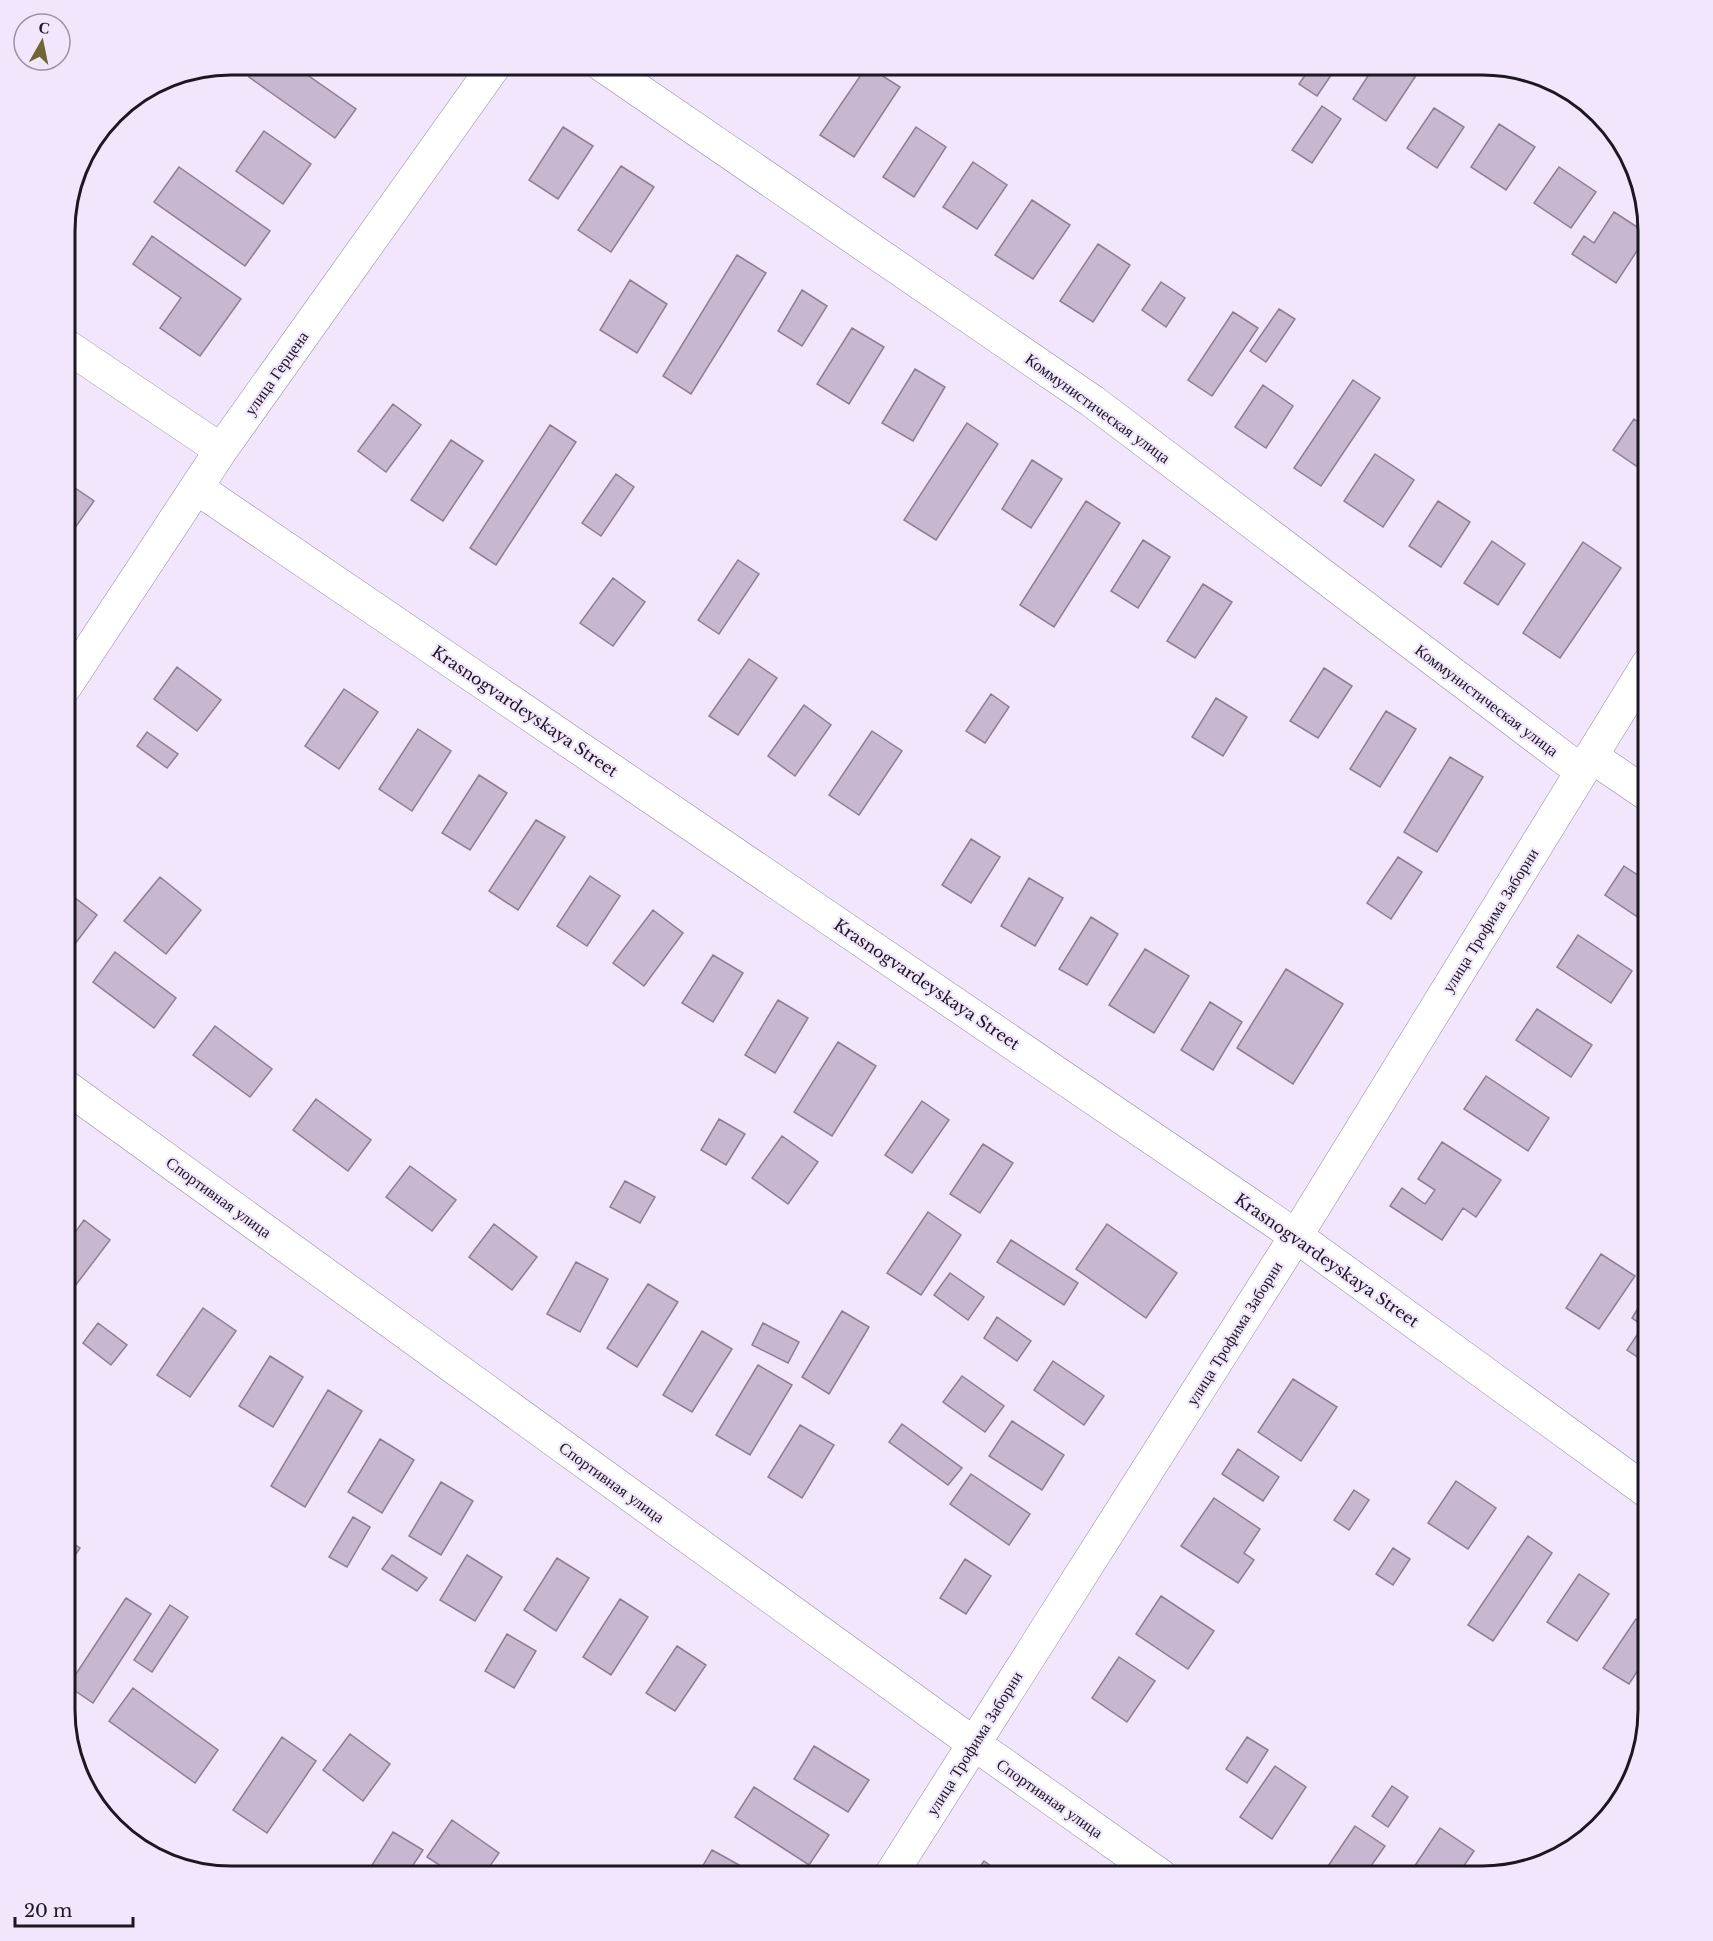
<svg xmlns="http://www.w3.org/2000/svg" width="1713" height="1941" viewBox="0 0 1713 1941" font-family="'Libre Baskerville',serif">
<style>
.building{fill:#c7b7d0;stroke:#8d7d95;stroke-width:1.5}
.lines{fill:none;stroke-linecap:round;stroke-linejoin:round}
.minor-casing{stroke:#9488a1;stroke-width:34}
.minor{stroke:#fff;stroke-width:33}
.labels{text-anchor:middle;dominant-baseline:central;stroke-width:4.5;stroke-linejoin:round;paint-order:stroke}
.street-label{font-size:16px;fill:#1c1720;stroke:#f1e6fc}
.rim{fill:none;stroke:#1c1720;stroke-width:3}
</style>
<rect width="100%" height="100%" fill="#f1e6fc"/>
<path class="building" d="M257,65H293L356,109L335,138L249,77Z
M1312,65H1338L1317,96L1299,84Z
M1375,65H1423L1386,121L1353,99Z
M867,66L900,87L854,157L820,135Z
M1322,106L1341,119L1312,163L1292,150Z
M1434,108L1464,127L1437,168L1407,148Z
M1499,124L1535,147L1506,190L1471,167Z
M563,127L593,146L558,199L529,180Z
M916,127L946,147L914,197L883,177Z
M264,131L311,164L283,204L236,171Z
M973,162L1007,185L977,229L943,207Z
M621,166L654,187L611,252L578,230Z
M179,167L270,231L245,266L154,202Z
M1559,167L1596,192L1571,228L1534,203Z
M1032,200L1070,225L1033,279L995,255Z
M1614,212L1648,234L1616,283L1572,254L1584,236L1594,243Z
M152,236L241,299L200,356L160,328L181,298L133,264Z
M1098,244L1130,265L1093,322L1060,301Z
M737,255L766,273L691,394L663,376Z
M630,280L667,304L637,353L600,330Z
M1161,282L1185,298L1166,327L1142,310Z
M802,290L827,306L802,346L778,331Z
M1279,309L1295,319L1266,362L1250,351Z
M1233,312L1258,328L1212,396L1188,380Z
M852,328L884,347L849,404L817,384Z
M915,369L945,387L913,441L882,423Z
M1353,380L1380,398L1321,486L1294,468Z
M1263,385L1293,406L1266,448L1235,427Z
M393,404L421,425L386,472L358,451Z
M1634,419L1648,429V474L1613,450Z
M967,423L998,444L936,540L904,520Z
M550,425L576,442L496,565L470,548Z
M451,440L483,461L443,521L411,500Z
M1375,454L1414,480L1383,527L1344,501Z
M1032,460L1062,479L1031,528L1002,509Z
M616,474L634,487L601,536L582,523Z
M65,481L94,501L72,532L65,527Z
M1086,501L1120,523L1054,627L1020,605Z
M1438,501L1470,522L1441,567L1409,546Z
M1143,540L1170,557L1138,608L1111,591Z
M1492,541L1525,564L1498,605L1464,583Z
M1583,542L1621,568L1560,658L1523,633Z
M738,560L759,574L719,634L698,620Z
M613,578L645,602L613,646L580,623Z
M1203,584L1232,602L1195,658L1167,641Z
M749,659L777,678L738,735L709,716Z
M177,667L221,700L197,731L154,699Z
M1324,668L1352,686L1318,738L1290,721Z
M344,689L378,712L339,769L305,746Z
M991,694L1009,707L985,743L966,731Z
M1216,698L1247,717L1223,756L1192,737Z
M804,705L831,725L795,776L768,756Z
M1386,711L1416,729L1380,787L1350,769Z
M418,729L451,751L412,811L379,789Z
M872,731L902,751L859,815L829,795Z
M147,732L178,754L167,768L137,746Z
M1450,757L1483,777L1437,852L1404,832Z
M479,775L507,793L470,850L442,833Z
M536,820L565,837L518,910L489,891Z
M971,839L1000,857L971,903L942,885Z
M1398,857L1422,872L1391,919L1367,903Z
M1624,866L1648,882V924L1605,895Z
M590,876L620,896L587,946L557,926Z
M160,877L201,910L166,954L124,921Z
M1029,878L1063,898L1035,946L1001,926Z
M65,890L97,915L65,957Z
M653,910L683,933L644,986L613,963Z
M1091,917L1118,934L1087,985L1059,969Z
M1578,935L1632,971L1611,1003L1557,967Z
M1145,949L1189,976L1154,1033L1109,1005Z
M115,952L176,998L154,1028L93,982Z
M713,955L743,973L713,1022L682,1003Z
M1286,969L1343,1004L1293,1084L1237,1048Z
M778,1000L808,1018L775,1073L745,1055Z
M1210,1002L1242,1022L1213,1070L1181,1050Z
M1537,1009L1592,1045L1571,1077L1516,1040Z
M215,1026L272,1069L250,1097L193,1055Z
M838,1042L876,1066L832,1136L794,1112Z
M1486,1076L1549,1118L1528,1151L1464,1109Z
M316,1099L371,1140L348,1171L293,1130Z
M922,1101L949,1120L912,1173L885,1155Z
M719,1119L745,1134L726,1165L701,1150Z
M782,1136L818,1162L788,1204L752,1178Z
M1442,1142L1501,1180L1476,1217L1463,1208L1442,1240L1390,1206L1402,1188L1425,1204L1435,1190L1418,1179Z
M983,1144L1013,1163L980,1213L950,1194Z
M410,1166L456,1200L432,1231L386,1197Z
M625,1181L655,1197L640,1223L610,1207Z
M928,1212L961,1235L921,1295L887,1273Z
M84,1220L110,1240L72,1290L65,1284V1246Z
M494,1224L537,1257L512,1290L469,1257Z
M1107,1224L1177,1273L1146,1318L1076,1269Z
M1011,1240L1078,1283L1064,1305L997,1262Z
M1601,1254L1635,1276L1599,1329L1566,1308Z
M576,1262L608,1279L580,1332L547,1314Z
M950,1273L984,1297L968,1320L934,1295Z
M648,1284L678,1302L637,1367L607,1348Z
M1648,1292V1364L1627,1350L1643,1326L1632,1318Z
M203,1308L236,1331L190,1397L157,1375Z
M842,1311L869,1327L829,1394L802,1377Z
M997,1317L1031,1341L1017,1361L984,1338Z
M98,1323L127,1345L111,1365L83,1343Z
M763,1323L799,1342L788,1363L752,1345Z
M702,1331L732,1349L692,1412L663,1395Z
M270,1356L303,1377L273,1427L239,1406Z
M1053,1361L1104,1396L1084,1425L1034,1390Z
M758,1365L792,1385L750,1455L716,1435Z
M962,1376L1004,1406L985,1432L943,1402Z
M1293,1379L1337,1407L1301,1461L1258,1432Z
M328,1390L362,1411L305,1507L271,1486Z
M1012,1421L1064,1455L1042,1490L989,1456Z
M902,1424L962,1468L948,1485L889,1442Z
M800,1425L834,1445L802,1498L768,1477Z
M380,1439L414,1460L382,1513L348,1492Z
M1238,1449L1279,1477L1263,1501L1222,1474Z
M971,1474L1030,1514L1009,1545L950,1504Z
M1456,1481L1496,1508L1468,1549L1428,1523Z
M441,1482L473,1501L441,1555L409,1536Z
M1354,1490L1369,1500L1349,1530L1334,1520Z
M1214,1498L1260,1529L1244,1553L1254,1560L1238,1583L1181,1546Z
M353,1517L370,1527L347,1567L329,1557Z
M1528,1536L1552,1553L1493,1641L1468,1625Z
M65,1538L80,1548L65,1570Z
M1393,1548L1410,1559L1393,1585L1376,1574Z
M392,1555L427,1578L417,1591L382,1569Z
M467,1555L502,1577L475,1621L440,1600Z
M557,1558L589,1578L556,1631L524,1610Z
M965,1559L991,1576L966,1614L940,1598Z
M1579,1574L1609,1594L1577,1641L1547,1622Z
M1161,1596L1214,1631L1188,1669L1136,1634Z
M126,1598L151,1614L93,1703L68,1686Z
M620,1599L648,1617L611,1675L583,1657Z
M170,1605L188,1617L152,1672L134,1660Z
M1636,1619L1648,1627V1655L1629,1684L1603,1668Z
M507,1634L536,1651L514,1688L485,1671Z
M677,1646L706,1665L675,1711L646,1693Z
M1119,1657L1155,1681L1127,1722L1092,1698Z
M133,1688L218,1750L195,1783L109,1721Z
M350,1734L390,1764L363,1801L323,1770Z
M282,1737L316,1761L267,1833L233,1810Z
M1247,1737L1268,1750L1247,1783L1226,1769Z
M814,1746L869,1780L848,1812L794,1779Z
M1275,1766L1306,1787L1272,1839L1240,1817Z
M1392,1786L1408,1797L1388,1827L1372,1816Z
M754,1787L829,1835L809,1865L735,1817Z
M452,1820L499,1853L483,1876H456L427,1857Z
M1355,1826L1385,1846L1364,1876H1331L1324,1872Z
M1440,1828L1474,1851L1457,1876H1408Z
M393,1832L423,1850L406,1876H365Z
M712,1850L759,1876H697Z
M984,1861L1005,1876H973Z"/>
<g class="lines">
<defs>
<path id="minor" d="M602,65L1092,401L1581,771
M65,345L221,450
M197,488L1296,1236L1648,1492
M65,687L221,450L495,65
M1591,756L1648,795
M65,1086L973,1743L1161,1876
M890,1876L1296,1236L1648,664"/>
</defs>
<use href="#minor" class="minor-casing"/>
<use href="#minor" class="minor"/>
</g>
<g class="labels">
<g class="street-label">
<text transform="translate(276 373) rotate(-55)">улица Герцена</text>
<text transform="translate(1098 408) rotate(36)">Коммунистическая улица</text>
<text transform="translate(1487 700) rotate(37)">Коммунистическая улица</text>
<text transform="translate(525 711) rotate(34)">Krasnogvardeyskaya Street</text>
<text transform="translate(1490 920) rotate(-58)">улица Трофима Заборни</text>
<text transform="translate(927 984) rotate(34)">Krasnogvardeyskaya Street</text>
<text transform="translate(219 1197) rotate(36)">Спортивная улица</text>
<text transform="translate(1327 1260) rotate(35)">Krasnogvardeyskaya Street</text>
<text transform="translate(1234 1333) rotate(-58)">улица Трофима Заборни</text>
<text transform="translate(612 1482) rotate(36)">Спортивная улица</text>
<text transform="translate(974 1743) rotate(-58)">улица Трофима Заборни</text>
<text transform="translate(1050 1798) rotate(35)">Спортивная улица</text>
</g>
</g>
<path d="M0 0H1713V1941H0ZM231 75H1482A156 156 0 0 1 1638 231V1710A156 156 0 0 1 1482 1866H231A156 156 0 0 1 75 1710V231A156 156 0 0 1 231 75Z" fill="#f1e6fc" fill-rule="evenodd"/>
<path class="rim" d="M231 75H1482A156 156 0 0 1 1638 231V1710A156 156 0 0 1 1482 1866H231A156 156 0 0 1 75 1710V231A156 156 0 0 1 231 75Z"/>
<g transform="translate(42 42) rotate(9)"><circle r="28" fill="#f1e6fc" stroke="#9c93a4" stroke-width="1.5"/>
<path d="M0-4.5L10 22L0 15L-10 22Z" fill="#6e6734"/>
<text y="-9" font-size="16" font-weight="bold" text-anchor="middle" fill="#1c1720">С</text>
</g>
<path d="M15 1917v9h118v-9" fill="none" stroke="#1c1720" stroke-width="3"/>
<text x="24" y="1917" font-size="18" fill="#1c1720" stroke="#f1e6fc" stroke-width="4.5" paint-order="stroke">20 m</text>
</svg>
